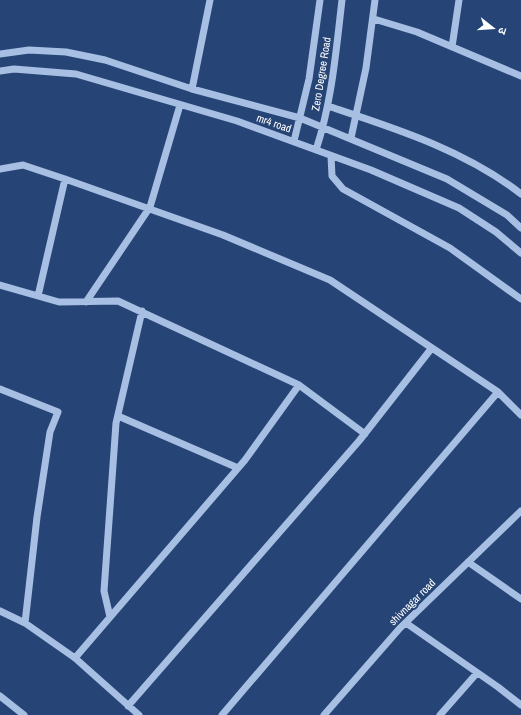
<svg xmlns="http://www.w3.org/2000/svg" width="521" height="715" viewBox="0 0 521 715" font-family="'Archivo Narrow','Noto Sans Devanagari',sans-serif">
<style>
.lines{fill:none;stroke-linecap:round;stroke-linejoin:round}
.minor{stroke:#a7bfe2;stroke-width:7}
.labels{text-anchor:middle;dominant-baseline:central;stroke-width:4;stroke-linejoin:round;paint-order:stroke}
.street-label{font-size:11px;fill:#fff;stroke:#264576}
</style>
<rect width="100%" height="100%" fill="#264576"/>
<g class="lines">
<path class="minor" d="M374,19L417,32L521,76
M452,47L459,0
M0,54L29,50L66,52L105,60L192,89L300,118L447,179L507,215L521,228
M0,71L14,69L76,74L237,121L371,170L459,208L496,232L521,253
M192,89L210,0
M328,106C394,128 465,150 521,194
M351,138L366,68L375,0
M294,141L309,79L320,0
M316,150C332,101 336,51 342,0
M331,156L332,176L343,189L450,248L521,299
M0,169L23,165L65,179L223,235L330,280L498,392L521,415
M0,285L59,302L118,301L299,385L365,434
M38,296L65,179
M86,302L150,207L180,105
M0,389L58,412L50,432L37,517L25,623
M118,416L238,468
M468,562L521,599
M0,611L25,623L75,658L139,715
M110,617L104,591L116,423L142,311
M406,623L498,687L521,705
M75,658L245,460L299,385
M0,696L24,715
M128,706L359,441L431,349
M222,715L498,392
M324,715L400,628L521,511
M440,715L477,673"/>
</g>
<g class="labels">
<g class="street-label">
<text transform="translate(321 74) rotate(-81)">Zero Degree Road</text>
<text transform="translate(274 123) rotate(19)">mr4 road</text>
<text transform="translate(412 602) rotate(-45)">shivnagar road</text>
</g>
</g>
<g transform="translate(493 28) rotate(107)" stroke="#264576" stroke-width="3" paint-order="stroke">
<path d="M0-3L7 15L0 10L-7 15Z" fill="#ffffff"/>
<text y="-6" font-size="11" font-weight="bold" text-anchor="middle" fill="#ffffff">उ</text>
</g>
</svg>
